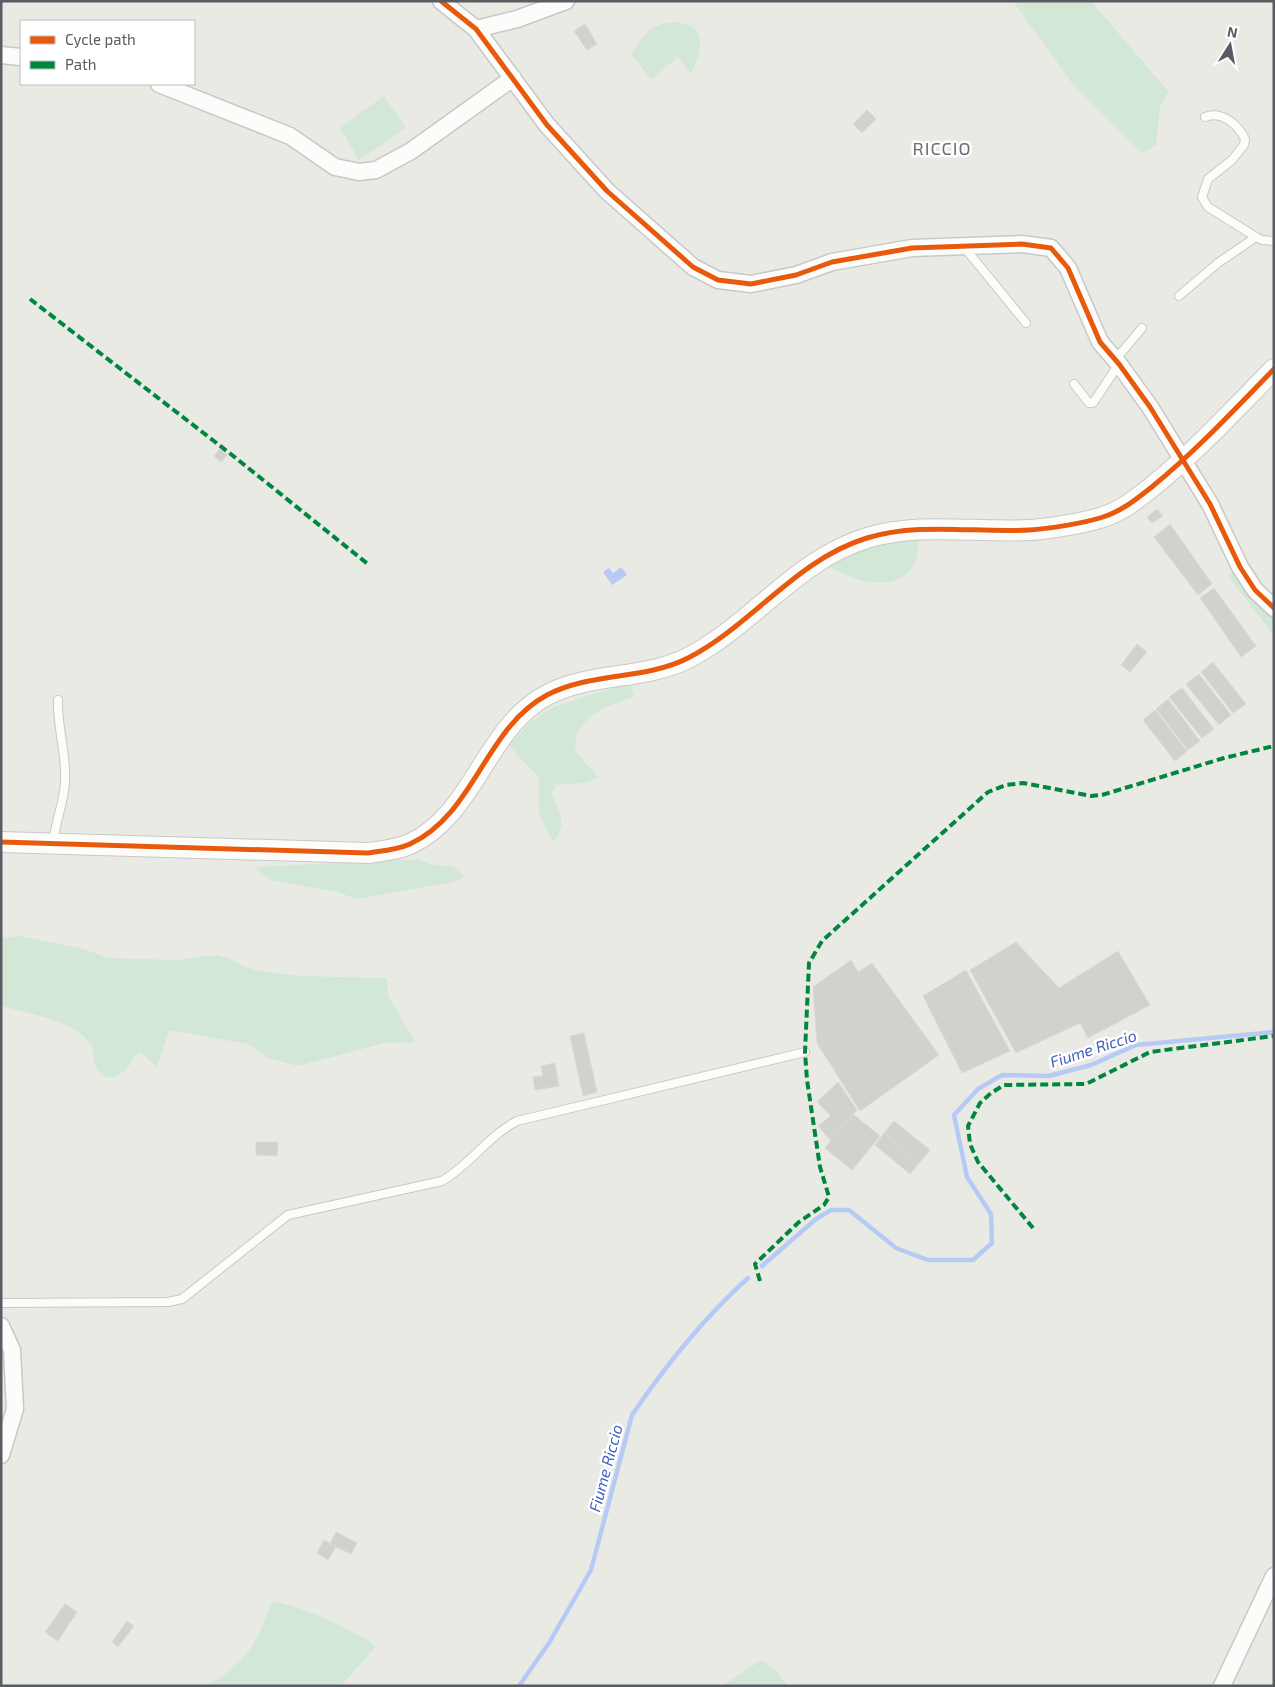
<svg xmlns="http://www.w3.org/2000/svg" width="1275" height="1687" viewBox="0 0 1275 1687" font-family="'Exo 2',sans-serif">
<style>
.green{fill:#d2e7d6}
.water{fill:#b7caf6}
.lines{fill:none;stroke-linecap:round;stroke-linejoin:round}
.stream{stroke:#b7caf6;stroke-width:4.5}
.building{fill:#d1d1cd;stroke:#dadad4}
.service-casing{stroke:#c7c8c7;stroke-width:10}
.minor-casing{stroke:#c7c8c7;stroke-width:19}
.tertiary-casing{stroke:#c7c8c7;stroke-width:22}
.service{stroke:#fcfcfb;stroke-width:8}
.minor{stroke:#fcfcfb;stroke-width:16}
.tertiary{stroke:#fcfcfb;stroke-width:20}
.quiet{stroke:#00873e;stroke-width:4;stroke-dasharray:8 4;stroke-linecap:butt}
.cycleway-casing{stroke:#fff;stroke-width:8}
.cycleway{stroke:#e8590c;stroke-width:5}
.labels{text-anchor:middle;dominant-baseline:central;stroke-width:5;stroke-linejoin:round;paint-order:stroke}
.water-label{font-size:16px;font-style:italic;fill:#4460c1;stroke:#fff}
.quarter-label{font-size:18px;letter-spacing:1px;fill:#6b6e75;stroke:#fff}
</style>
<rect width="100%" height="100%" fill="#eaeae5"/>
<path class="green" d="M1013,1H1091L1168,91L1160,107L1156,145L1142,153L1072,83Z
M678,22C683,24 690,25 694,28C706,37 698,63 690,73L678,57L651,79L631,54C646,32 650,23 678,22Z
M384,96L406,128L359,160L340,128Z
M919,537C918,545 918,557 914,564C897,597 848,579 825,564L867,545Z
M1238,569L1274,610V636L1228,576Z
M630,683L634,697C609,705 570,718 576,752L598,777L589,782L556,785L552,793C557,811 570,825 553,841L539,815V778L509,746L531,722L555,706Z
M418,859L432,865L453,866L464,877L453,882L356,899L338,892L270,880L254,867Z
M20,936L84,949L108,958L177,960L216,955L231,959L242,966L260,971L299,976L387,978L388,996L415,1042L384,1043L298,1066L270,1059L248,1044L169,1030L157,1067L139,1051C134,1057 130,1066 124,1071C104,1088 91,1067 93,1047C75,1020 31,1014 1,1006V938Z
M272,1601C310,1609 344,1625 376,1646L341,1686H207C249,1660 255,1646 272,1601Z
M761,1660L777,1671L788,1686H722Z"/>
<path class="water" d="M621,567L627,575L612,585L603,572L609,568L613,573Z"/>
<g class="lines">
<path class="stream" d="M762,1266L816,1219L831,1210H849L896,1248L928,1260H973L992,1243L991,1214L967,1177L954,1115L978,1089L1002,1075L1049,1076L1091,1065L1136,1045L1274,1032
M519,1686L549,1643L591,1570L632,1415C664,1368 706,1316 748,1278"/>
</g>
<path class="building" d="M585,24L597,44L587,50L574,31Z
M867,110L876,119L862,133L853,124Z
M220,449L227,455L221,462L214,456Z
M1157,509L1163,516L1152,523L1147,517Z
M1170,524L1212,584L1198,595L1154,537Z
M1214,588L1256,646L1241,657L1200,598Z
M1137,644L1147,652L1130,672L1121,665Z
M1213,662L1246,704L1233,713L1201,672Z
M1199,674L1231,715L1219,725L1186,684Z
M1182,688L1214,729L1202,738L1169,697Z
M1168,699L1200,741L1188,750L1156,709Z
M1155,710L1187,751L1175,761L1143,720Z
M1016,942L1059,988L1118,951L1150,1005L1088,1038L1080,1023L1016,1053L970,970Z
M851,960L858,972L872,963L939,1055L860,1111L817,1043L813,987Z
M966,970L1010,1051L962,1073L923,996Z
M584,1033L597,1092L583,1096L570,1036Z
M555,1063L559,1086L535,1090L533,1077L543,1076L541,1066Z
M838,1082L857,1110L831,1141L818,1126L831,1116L817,1102Z
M853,1114L880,1136L852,1170L825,1148Z
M894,1121L930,1150L919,1163L884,1133Z
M884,1133L919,1163L910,1174L875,1145Z
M256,1142H278L277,1156L256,1155Z
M336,1532L357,1543L351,1554L330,1544Z
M324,1540L336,1547L328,1560L317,1553Z
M65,1604L77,1612L58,1641L45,1632Z
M127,1621L134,1626L118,1647L112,1642Z"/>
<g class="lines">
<defs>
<path id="service" d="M1205,117C1222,110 1238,125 1245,139L1244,145L1232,160L1208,179L1202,197L1208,207L1256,237L1262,240L1274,241
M964,247L1026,323
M1179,296L1218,263L1256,237
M1115,360L1142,328
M1074,384L1089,403H1093L1119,364
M53,844C55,822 64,803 65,782C67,755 57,728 58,700
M1,1303L168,1302L182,1299L288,1215L442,1181C471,1164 487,1137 517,1121L805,1052"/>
<path id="minor" d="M441,1L476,29L547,125L607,191L693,267L718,280L751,284L796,275L832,262L912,248L1022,244L1051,248L1068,268L1100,342L1119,364L1150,407L1210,504L1240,567L1255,590L1274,608
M476,29L517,19L566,1
M1,55L21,57
M159,84L290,136L335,167L359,172L376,170L411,151L513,78
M1,1326L12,1350L15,1409L1,1455
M1222,1686L1274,1576"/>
<path id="tertiary" d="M1,842L368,853C381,851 397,850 410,844C475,814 485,728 547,695C591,672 645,680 688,658C752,625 797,559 867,538C918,522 976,533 1029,530C1048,529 1085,523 1103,517C1122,511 1138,498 1153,486C1197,450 1235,409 1274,369"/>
</defs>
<use href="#service" class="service-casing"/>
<use href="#minor" class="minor-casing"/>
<use href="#tertiary" class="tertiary-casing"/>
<use href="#service" class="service"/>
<use href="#minor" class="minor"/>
<use href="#tertiary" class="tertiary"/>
<path class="quiet" d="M30,299L232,455L369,565
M1033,1228L978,1162L970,1144L968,1126L980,1103L991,1093L1004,1085L1086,1084L1150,1052L1274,1036
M760,1281L755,1264L799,1222L824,1205L829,1197L820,1167L807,1080L805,1052L809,963L822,941L988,792L1006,785L1023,783L1091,796L1102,795L1224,758L1274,746"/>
<defs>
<path id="cycleway" d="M441,1L476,29L547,125L607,191L693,267L718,280L751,284L796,275L832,262L912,248L1022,244L1051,248L1068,268L1100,342L1119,364L1150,407L1210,504L1240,567L1255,590L1274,608
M1,842L368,853C381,851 397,850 410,844C475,814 485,728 547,695C591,672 645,680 688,658C752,625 797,559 867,538C918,522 976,533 1029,530C1048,529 1085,523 1103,517C1122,511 1138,498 1153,486C1197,450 1235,409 1274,369"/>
</defs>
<use href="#cycleway" class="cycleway-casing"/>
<use href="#cycleway" class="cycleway"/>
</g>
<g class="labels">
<g class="water-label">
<text transform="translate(1093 1048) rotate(-18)">Fiume Riccio</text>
<text transform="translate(605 1468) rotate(-75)">Fiume Riccio</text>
</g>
<g class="quarter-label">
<text x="942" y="148">RICCIO</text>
</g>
</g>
<rect width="1275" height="1687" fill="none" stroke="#5a5c63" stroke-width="5"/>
<rect x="20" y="20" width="175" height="65" fill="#ffffff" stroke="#bdbec1"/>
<rect x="30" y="36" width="25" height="8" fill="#e8590c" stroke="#bdbec1"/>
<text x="65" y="45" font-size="15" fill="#5a5c63">Cycle path</text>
<rect x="30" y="61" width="25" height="8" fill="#00873e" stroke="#bdbec1"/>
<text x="65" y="70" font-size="15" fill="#5a5c63">Path</text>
<g transform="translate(1230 45) rotate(11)" stroke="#ffffff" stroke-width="4" paint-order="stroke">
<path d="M0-4L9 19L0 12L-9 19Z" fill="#5a5c63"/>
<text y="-8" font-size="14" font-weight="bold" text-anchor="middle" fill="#5a5c63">N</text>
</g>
</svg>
